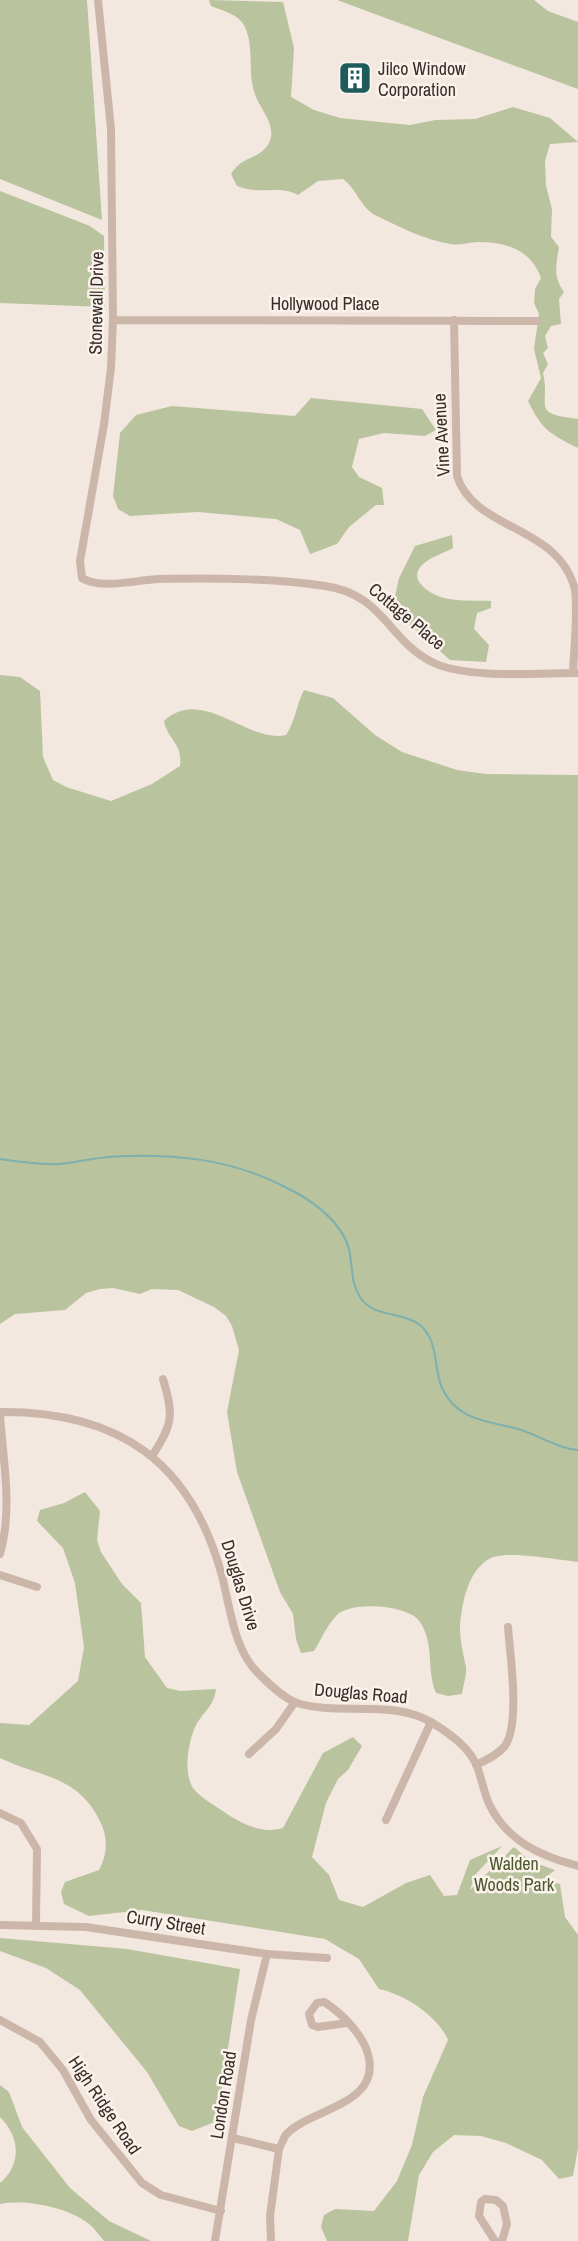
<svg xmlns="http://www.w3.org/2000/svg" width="578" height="2241" viewBox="0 0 578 2241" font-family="'Archivo Narrow',sans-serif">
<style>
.green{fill:#b9c39e}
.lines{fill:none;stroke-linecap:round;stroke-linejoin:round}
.stream{stroke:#7db0ae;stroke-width:2}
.minor{stroke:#ccb6aa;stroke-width:8}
.labels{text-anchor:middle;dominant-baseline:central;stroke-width:5;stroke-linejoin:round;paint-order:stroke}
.poi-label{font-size:18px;fill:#392d2a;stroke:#faf2eb;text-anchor:start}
.street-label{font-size:18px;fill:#392d2a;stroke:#faf2eb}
.park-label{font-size:18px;fill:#4c582d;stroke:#faf2eb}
</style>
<rect width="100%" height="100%" fill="#f3e8df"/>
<path class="green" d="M0,0H87L102,220L0,179Z
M209,0L283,2L294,48L291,97L314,110L340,118L410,125L435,120L475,119L513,107L550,118L578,142L550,144L545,161L546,186L552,209L551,237L559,247C556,265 553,277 564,292L559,299L561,324L551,326L545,336L548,348L543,353L548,364L543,373C551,407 529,413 578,419V448C550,434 542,430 528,401L541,378L534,349L539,314L534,303L535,289L541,278C531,250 507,242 478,242C469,242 460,246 450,244C425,240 400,227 377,216C360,208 358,190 343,179L318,181L298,195C278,184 262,196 237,186L231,174C242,155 260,160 269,143C278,124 258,108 254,91C248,71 254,47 245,27C239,14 223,11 211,6Z
M337,0H534L548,11L578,22V89Z
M0,191L90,226L104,236L105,307L0,303Z
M311,398L422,409L436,430L425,436L384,433L359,439L352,467L359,477L382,488L384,505H376L349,527L337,544L310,554L300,530L276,519L198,512L130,516L118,509L113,496L120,433L136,415L172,406L295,416Z
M452,535L453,548C444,553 428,558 421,566C416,572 416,578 420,583C436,604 467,600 491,601V608L477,613L474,629L489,645L486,662L450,660L409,624L395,596L399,578L415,546Z
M0,675L20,677L40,691L43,757L53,780L66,787L111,801L152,784L180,766C183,743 168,741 164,721C202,685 248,744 286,735C296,720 296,705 304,690L333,698L375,735L402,752L457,770L486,774L578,775V1562C560,1560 506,1550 491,1558C468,1569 462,1603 460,1626C460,1641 463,1653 466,1667C467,1675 463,1686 462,1694L448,1696L436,1693C426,1669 435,1645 420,1622C410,1605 350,1600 336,1616C327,1625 321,1640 314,1651L301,1653L296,1639L293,1614L280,1592L237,1472L227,1412L239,1350L232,1326L226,1316L214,1307L178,1290L152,1289L140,1294L113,1288L100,1289L86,1293L65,1310L15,1314L0,1324Z
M85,1492L100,1511L97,1540L101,1552L122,1584L141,1603L145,1657L167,1688L180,1691L216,1689C214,1706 204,1711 196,1725C188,1742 183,1772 193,1788C200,1798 218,1807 227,1814C244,1825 263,1834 283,1828L323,1753L353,1737L362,1746L348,1770L338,1779L326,1803L312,1857L329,1875L339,1900L363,1907L406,1883L430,1875L444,1896L457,1895L470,1860L502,1846L475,1875L470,1890L514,1847L530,1861L555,1870L538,1884L547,1881L560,1884L565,1917L578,1935V2148L573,2176L559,2179L542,2160L506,2143L481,2136L454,2135L433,2152L419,2175L408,2241H327L321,2227L324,2215L335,2209L374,2211L397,2181L412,2145L423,2097L448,2040C438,2016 404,1994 379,1989L359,1959L325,1939L142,1910L89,1916L64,1904L61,1892L65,1882L99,1870C108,1853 108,1838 100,1821C77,1775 42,1778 0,1758V1723L29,1725L78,1681L84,1647L75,1583L63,1548L37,1521L40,1510L64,1503Z
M0,1938L127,1949L240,1969L217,2121L192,2131L179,2126L147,2072L80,1990L46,1968L0,1951Z
M0,2085L9,2092L22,2127L70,2188L109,2221L151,2241H104C99,2235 94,2228 88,2223C66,2207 26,2199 0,2204V2183C22,2164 20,2137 0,2117Z"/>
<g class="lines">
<path class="stream" d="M0,1159C19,1162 39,1165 59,1164C75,1163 92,1158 108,1157C170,1153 230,1158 285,1187C310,1199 341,1220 349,1249C353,1266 350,1281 360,1297C373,1318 402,1311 420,1325C439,1341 433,1367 442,1388C457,1421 489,1421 518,1429C539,1435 556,1448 578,1450"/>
<path class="minor" d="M98,0L111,129L113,320L111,368L104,424L80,561L82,578C101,590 136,580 158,579C213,578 271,578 325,586C384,594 389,642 434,663C469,679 538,673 578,673
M113,320L537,321
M454,320L457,476C474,531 560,525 575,590C578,615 574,648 573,673
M0,1412C118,1411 191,1461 222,1576C230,1607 234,1650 258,1673C268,1683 284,1699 297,1703C340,1716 391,1699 431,1722C449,1733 471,1748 478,1769C482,1781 484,1792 489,1804C507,1841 540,1856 578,1866
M0,1415C3,1460 13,1509 0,1554
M152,1456C173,1424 174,1415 163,1379
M0,1575L37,1587
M249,1754L276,1729L295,1702
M476,1765C486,1760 496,1756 504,1747C521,1726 510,1655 508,1627
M0,1813L21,1823L37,1849L36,1925
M386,1820L431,1722
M0,1925L86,1927L267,1954L327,1958
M0,2020L40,2042L63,2070L91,2120L142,2183L161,2195L221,2211
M233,2138L279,2149C281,2145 283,2140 285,2136C306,2108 391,2106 365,2046C357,2029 340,2012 324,2002L317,2003L309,2014L312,2025L318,2027L347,2023
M215,2241L251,2020L267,1954
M271,2241L270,2216L279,2149
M495,2241L479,2216L481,2202L485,2199L496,2200L503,2206L507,2224L502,2241"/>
</g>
<defs>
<symbol id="building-square" viewBox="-11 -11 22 22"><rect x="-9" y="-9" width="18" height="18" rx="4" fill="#1e5b5a" stroke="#faf2eb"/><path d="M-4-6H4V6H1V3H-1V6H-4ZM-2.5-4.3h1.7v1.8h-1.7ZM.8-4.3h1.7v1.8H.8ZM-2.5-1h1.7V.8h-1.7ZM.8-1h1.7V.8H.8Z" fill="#fff"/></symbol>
</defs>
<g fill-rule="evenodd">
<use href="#building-square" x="336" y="59" width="38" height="38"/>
</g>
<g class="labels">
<g class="poi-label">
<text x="378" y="68">Jilco Window<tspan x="378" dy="21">Corporation</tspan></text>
</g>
<g class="street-label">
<text transform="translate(96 303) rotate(-89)">Stonewall Drive</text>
<text x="325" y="303">Hollywood Place</text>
<text transform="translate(441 435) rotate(-93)">Vine Avenue</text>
<text transform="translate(407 616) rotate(40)">Cottage Place</text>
<text transform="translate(241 1585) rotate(73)">Douglas Drive</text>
<text transform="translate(361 1693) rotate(5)">Douglas Road</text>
<text transform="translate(166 1922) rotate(9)">Curry Street</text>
<text transform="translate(223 2095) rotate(-81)">London Road</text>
<text transform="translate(105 2105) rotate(56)">High Ridge Road</text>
</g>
<g class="park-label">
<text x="514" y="1863">Walden<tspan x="514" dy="21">Woods Park</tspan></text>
</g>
</g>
</svg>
